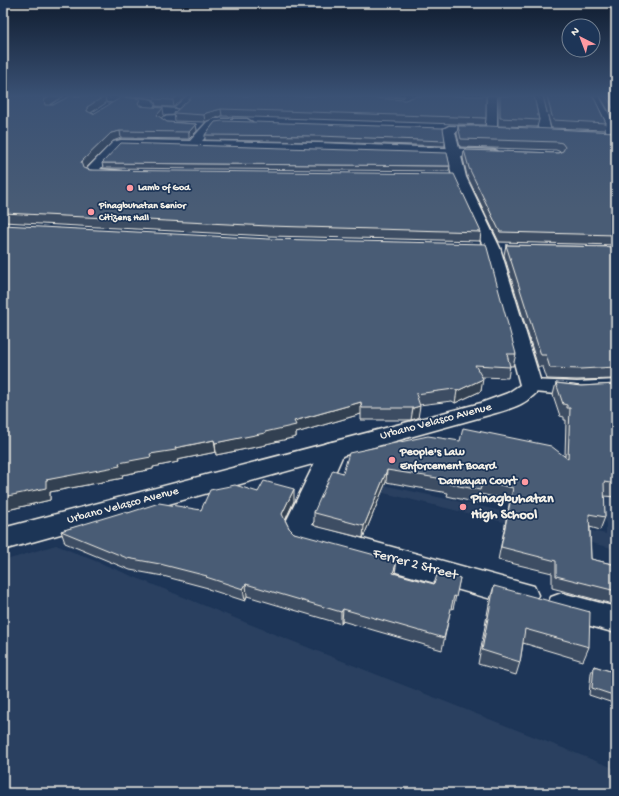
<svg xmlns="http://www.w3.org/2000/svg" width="619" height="796" viewBox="0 0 619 796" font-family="'Gochi Hand',sans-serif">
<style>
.built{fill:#2a4060}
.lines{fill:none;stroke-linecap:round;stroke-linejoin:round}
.street-casing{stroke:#f4f1e8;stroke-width:3}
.secondary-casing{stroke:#f4f1e8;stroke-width:3}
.street{fill:#1d3557;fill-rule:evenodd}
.secondary{fill:#1d3557;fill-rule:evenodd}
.wall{fill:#3e4e64;stroke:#f4f1e8}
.shaded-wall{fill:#324051;stroke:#f4f1e8}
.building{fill:#485b74;stroke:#f4f1e8}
.poi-dot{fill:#ff9aa2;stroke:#1d3557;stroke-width:1.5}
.labels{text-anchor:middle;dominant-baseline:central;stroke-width:3.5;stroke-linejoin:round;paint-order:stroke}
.far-poi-label{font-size:10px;font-weight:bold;fill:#f4f1e8;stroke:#1d3557;text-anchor:start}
.street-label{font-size:12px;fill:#f4f1e8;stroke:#1d3557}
.poi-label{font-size:12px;font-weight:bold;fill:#f4f1e8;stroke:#1d3557;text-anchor:start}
.near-poi-label{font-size:14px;font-weight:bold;fill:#f4f1e8;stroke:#1d3557;text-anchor:start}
.near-street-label{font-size:14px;fill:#f4f1e8;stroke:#1d3557}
</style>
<rect width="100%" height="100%" fill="#1d3557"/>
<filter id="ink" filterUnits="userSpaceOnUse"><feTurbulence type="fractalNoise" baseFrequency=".025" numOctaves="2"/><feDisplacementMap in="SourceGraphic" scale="8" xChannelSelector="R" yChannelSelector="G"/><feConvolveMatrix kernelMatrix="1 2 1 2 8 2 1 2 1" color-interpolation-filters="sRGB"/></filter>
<g filter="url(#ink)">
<path class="built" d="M605,448L616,450V549L330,480L333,474L606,534Z
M56,545L274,634L616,769V793H3V561Z"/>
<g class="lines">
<defs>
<path id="street" d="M69,96H114L148,99L152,100L155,104L153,107L176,109L181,112C177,117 144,115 140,110L144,105L74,99Z
M533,96H543L551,132L549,134H541L539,132Z
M589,96H599L616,127V139L611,138L609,136Z
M214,119H247L252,122L247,125H216L202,141L319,143L493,150L497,151L499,154L497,157L493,158L319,151L121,146L100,169L121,171L122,174L121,177C110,179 96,177 85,175L84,172L113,142L121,140L190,141L207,122Z
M531,380L577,382L616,380V394L577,396L523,391L520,386L523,381Z
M333,442L342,444L345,450L312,525L534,586L538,595L534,604L523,608L305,546L291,539L284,526L321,450L324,444Z
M562,593L616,607V633L551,615L547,606L551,597Z"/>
<path id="secondary" d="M487,96H497V130L495,132H455L466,177L500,248L542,386C531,402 514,408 496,413L3,550V528L481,403L508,393L520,385L484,248L452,177L443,129L449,126L486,127Z"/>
</defs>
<use href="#street" class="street-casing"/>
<use href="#secondary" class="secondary-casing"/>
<use href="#street" class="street"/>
<use href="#secondary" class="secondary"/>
</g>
<path class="wall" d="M3,96H64L49,105H53L70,96H105L106,103L91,113L93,114L140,99L141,106L164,115L161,118L167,122L196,124L197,131L189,139L121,138L113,141L85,168L90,170L481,232L480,241L269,236L3,222Z
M135,96H186L174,107L156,106L155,102L153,99L148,98Z
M193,96L486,118L485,125L222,116L207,121L205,122L175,121L174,113Z
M373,96H405L403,98Z
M498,96H534L539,120L537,127L498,126Z
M543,96H593L606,123L605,130L551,128Z
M600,96H616V124Z
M215,122L445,141V146L319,142L205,140V135Z
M458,126L616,132V245L499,242L467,176L463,158L464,150L558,153L561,152L556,150L460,147L457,134Z
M102,163L450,166L449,171L103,168Z
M3,225L516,354L513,366H510L508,378L482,377L481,391L455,403L452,401L419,405L418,418L411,420H361V414L296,433V437L266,444V445L216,455V452L177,460L178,462L153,467V469L122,475L123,478L50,492V500L3,511Z
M506,245L616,247V379L577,380L547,379L543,367H538L504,255Z
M556,383L581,386L616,384V497L604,496L605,517L600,530L590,527L591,559L616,565V605L552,588V573L498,560L510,500L480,494L478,503L447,496L448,493L386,482L363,538L315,526L314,525V512L343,473L565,456L566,420H564V417L560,416L553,395Z
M258,492L294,501L285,520L289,528L294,533L395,573L434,584L460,578L453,609L451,608L442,650L342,621L341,624L247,596L245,601L208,589V588L163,576L130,570L65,543L61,531L128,513L201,510Z
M494,586L589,647L583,661L523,643L520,662L516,675L478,664L490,599Z
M594,666L616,673V704L589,695L591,673Z"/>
<path class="shaded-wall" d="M51,96H64L45,108L44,100Z
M105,96L106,103L89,114L87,111V107Z
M177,96H186L174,107L173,100Z
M140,99L141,106L139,111L138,103Z
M163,108L164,115L158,122L157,115Z
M221,109L222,116L207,121L205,122L204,115L206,113Z
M196,124L197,131L189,139V132Z
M120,131L121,138L113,141L83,171L81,162L111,133Z
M483,379L481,391L455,403L457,391Z
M361,402V414L296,433V437L266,444V445L216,455L215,443L265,432L294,421Z
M420,406L418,418L411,420L413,408Z
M214,440L216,452L177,460L178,462L153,467V469L122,475L123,478L50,492V500L3,511V497L46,480L150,454L175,448Z
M387,470L386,482L363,538L364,526Z
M294,489V501L283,525L282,514Z
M397,561L395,573L391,585L393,573Z
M246,584L247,596L245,601L243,589Z
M343,609L342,621L341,624V612Z"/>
<path class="building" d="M3,96H51L44,100L45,105H53L70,96H105L87,107V111L93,114L122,97L140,99L138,103L140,106L163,108L157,115L167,122L196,124L189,132L120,131L111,133L81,162L83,168L90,170L454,174L481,232L269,226L3,213Z
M155,96H177L173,100L155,99Z
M193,96H342L405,100L416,96H486V118L221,109L206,113L204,115L174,113Z
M500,96H534L539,120L500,118Z
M547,96H593L606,123L553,120Z
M606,96H616V113Z
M222,121L443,128L445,141L319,136L205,135L215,122Z
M458,126H488L616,132V235L500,232L469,168L464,150L558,153L563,151L565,147L562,143L558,142L461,139Z
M121,143L447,153L450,166L102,163Z
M3,225L269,239L486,244L516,354H507L510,367L475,365L483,379L457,391L454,389L416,394L420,406L413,408H362L361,402L294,421L296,425L265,432V433L215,443L214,440L175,448L176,450L150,454L151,457L119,463L120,466L46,480V488L3,497Z
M506,245L616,247V367L580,369L550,368L546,355H541Z
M556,383L581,386L616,384V484L604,482L605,517L589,514L591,559L616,565V591L556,576V561L501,547L513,488L483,481L480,490L449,484L450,480L387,470L364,526L315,513L314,512L333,470L343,473L349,453L428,436L460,441L463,428L551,446L568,459L570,408H567V405L563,404Z
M264,481L294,489L282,514L289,528L294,533L397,561L393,573L434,584L438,572L460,578L456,597L454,596L444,638L343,609L341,612L246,584L243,589L206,577L207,576L160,564L127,558L61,531L124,512L128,513L159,503L201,510L210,490L235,485L258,492Z
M494,586L590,612L589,647L525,629L520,662L482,650Z
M594,666L616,673V696L592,688Z"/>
</g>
<linearGradient id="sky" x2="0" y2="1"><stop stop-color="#101d30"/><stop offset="0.46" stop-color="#3a5174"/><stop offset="1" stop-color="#3a5174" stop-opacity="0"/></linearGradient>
<rect width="619" height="208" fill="url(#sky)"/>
<g class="poi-dot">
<circle cx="130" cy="188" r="4"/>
<circle cx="91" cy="212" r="4"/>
<circle cx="392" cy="460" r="4"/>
<circle cx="525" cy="482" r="4"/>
<circle cx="463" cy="507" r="4"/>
</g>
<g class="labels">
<g class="far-poi-label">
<text x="138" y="188">Lamb of God</text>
<text x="99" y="206">Pinagbuhatan Senior<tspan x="99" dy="12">Citizens Hall</tspan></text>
</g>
<g class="street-label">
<text transform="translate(436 422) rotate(-15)">Urbano Velasco Avenue</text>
<text transform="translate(123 506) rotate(-15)">Urbano Velasco Avenue</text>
</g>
<g class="poi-label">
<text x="400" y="453">People's Law<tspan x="400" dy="14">Enforcement Board</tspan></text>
<text x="517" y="482" text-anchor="end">Damayan Court</text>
</g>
<g class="near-poi-label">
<text x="471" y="499">Pinagbuhatan<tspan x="471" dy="16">High School</tspan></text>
</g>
<g class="near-street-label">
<text transform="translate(415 565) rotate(15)">Ferrer 2 Street</text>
</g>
</g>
<rect width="619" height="796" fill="none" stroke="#1d3557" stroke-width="16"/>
<rect x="8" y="8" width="603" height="780" fill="none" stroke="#f4f1e8" stroke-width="1.5" filter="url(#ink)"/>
<g transform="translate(581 38) rotate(318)"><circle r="19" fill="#1d3557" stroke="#738091"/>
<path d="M0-3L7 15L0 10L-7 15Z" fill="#ff9aa2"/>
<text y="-6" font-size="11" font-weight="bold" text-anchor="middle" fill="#f4f1e8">N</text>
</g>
</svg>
